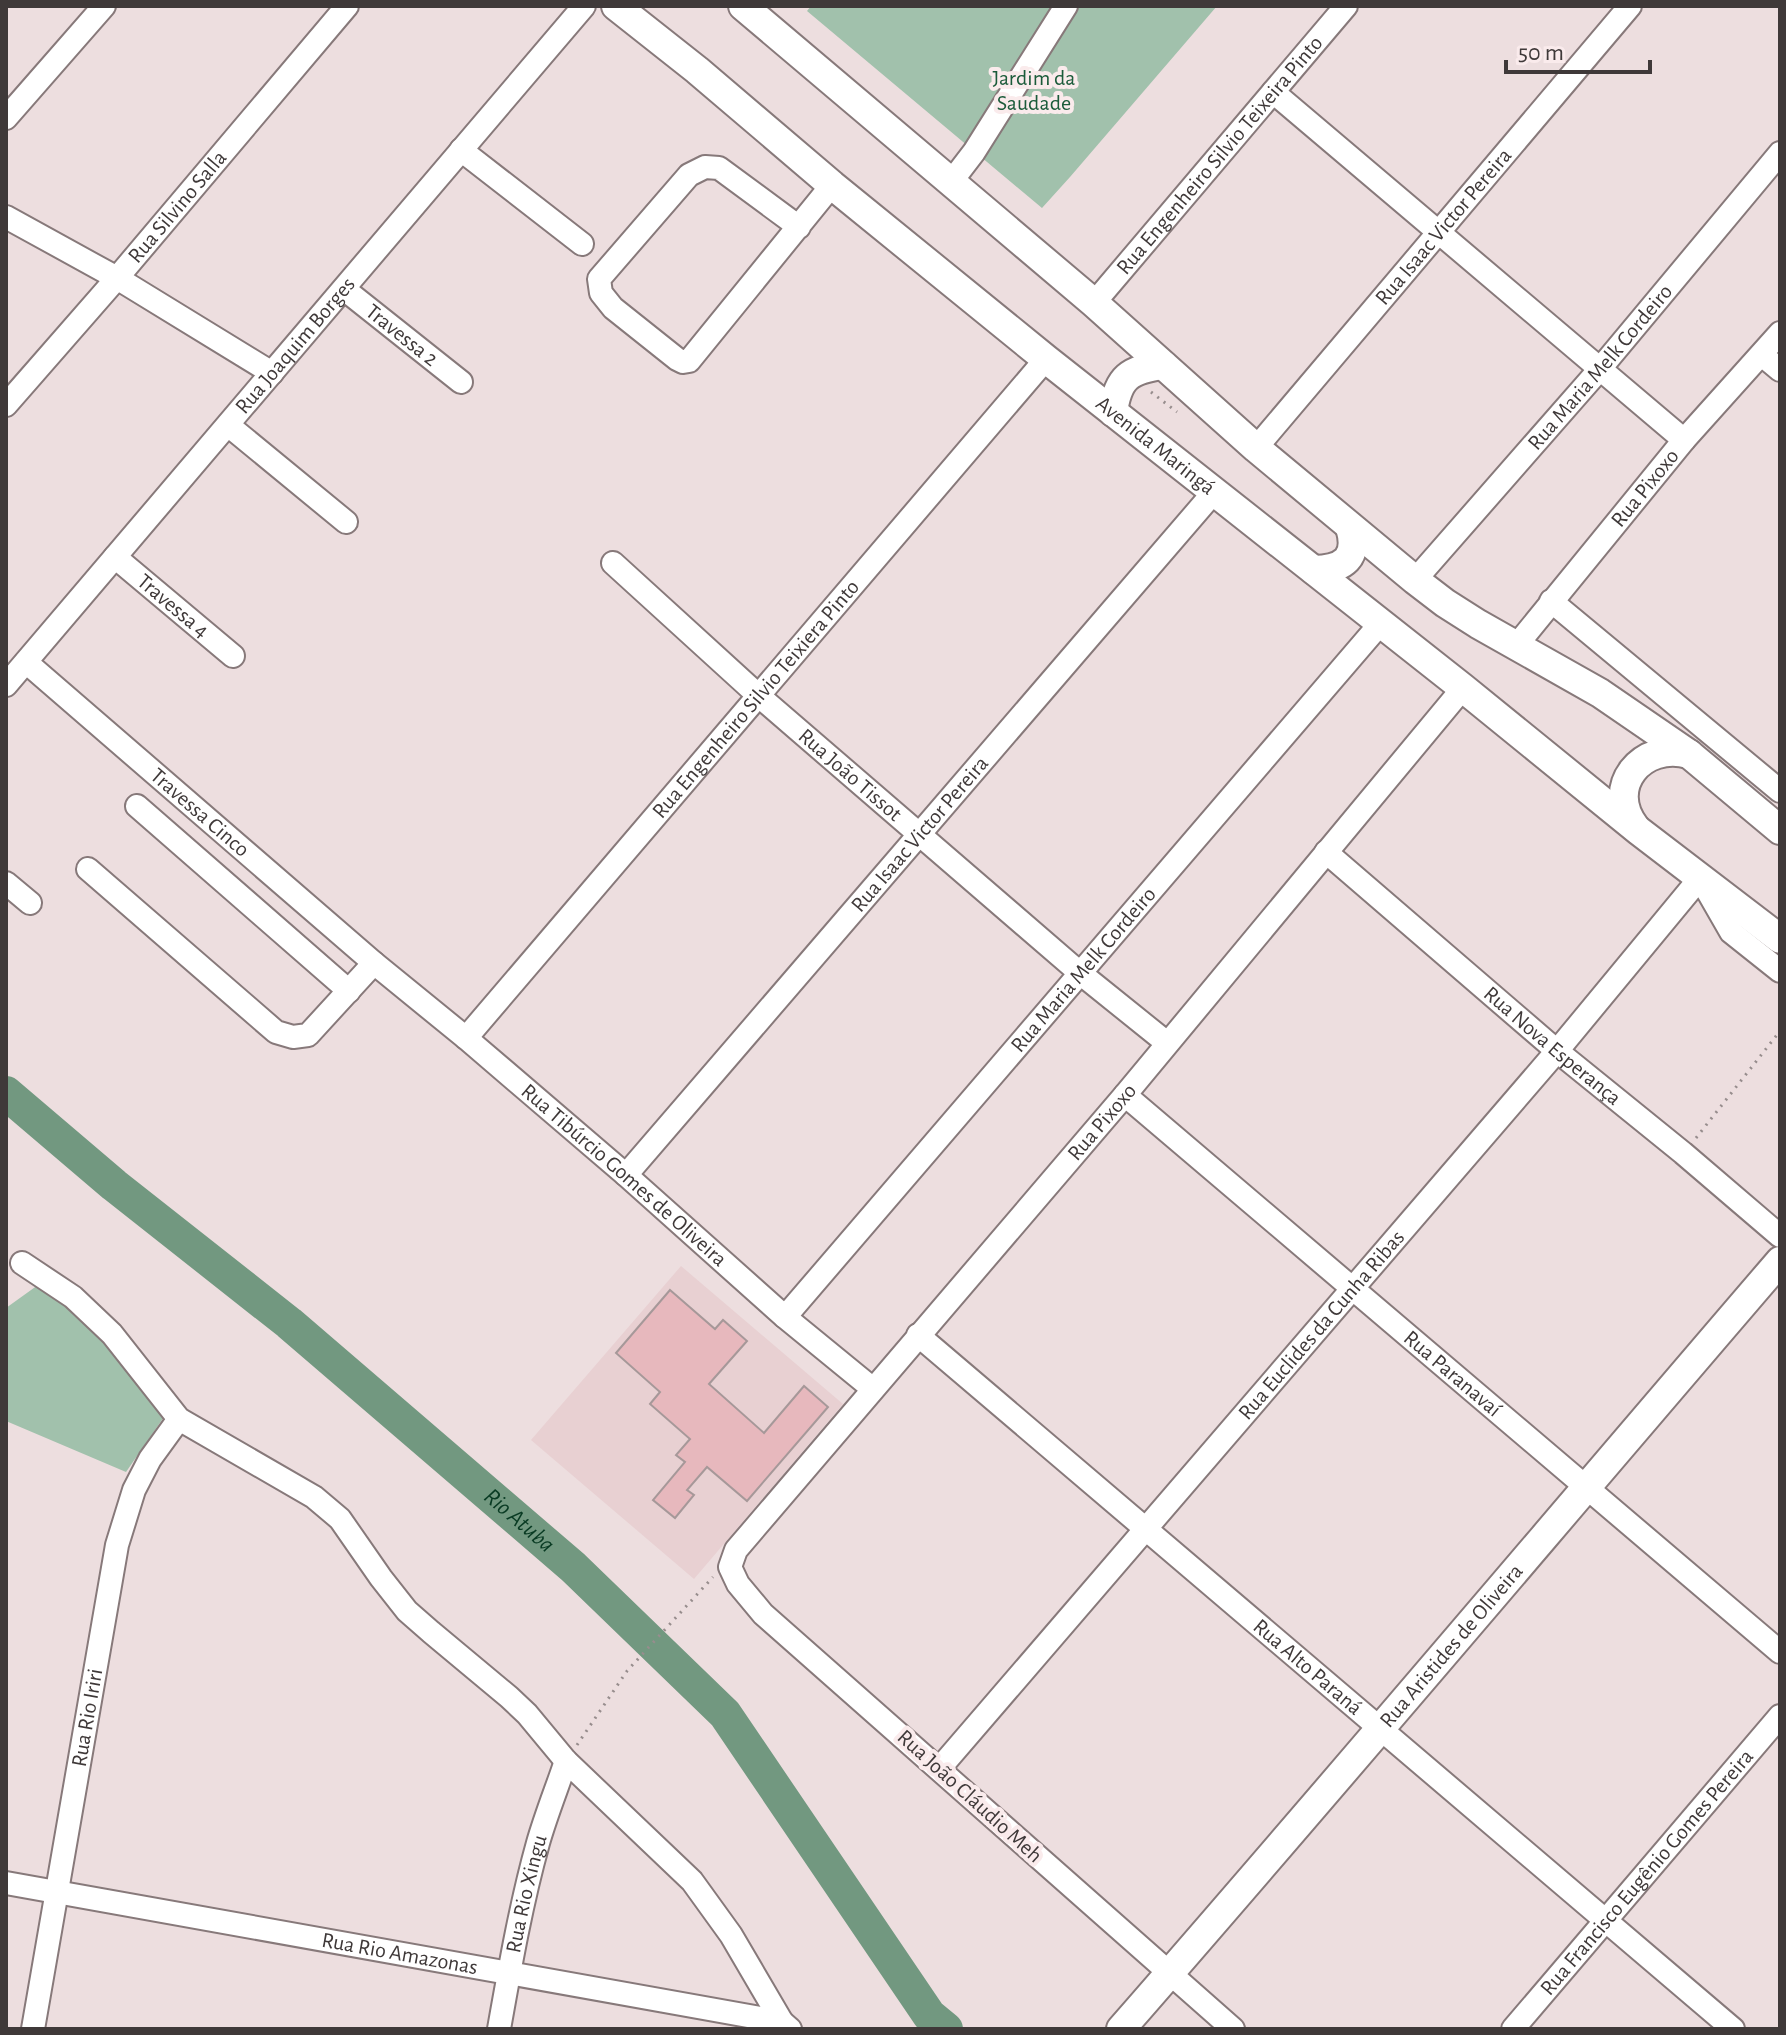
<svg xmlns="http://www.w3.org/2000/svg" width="1786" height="2035" viewBox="0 0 1786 2035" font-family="'Alegreya Sans',sans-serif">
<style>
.built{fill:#e8d0d2}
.green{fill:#a1c1ac}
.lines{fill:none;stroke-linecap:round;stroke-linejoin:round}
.river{stroke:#729880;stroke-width:34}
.building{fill:#e7b8bd;stroke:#a69899;stroke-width:2}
.minor-casing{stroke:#87797a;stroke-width:26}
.major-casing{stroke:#87797a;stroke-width:32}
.path{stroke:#978d8d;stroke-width:3;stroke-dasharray:2 6;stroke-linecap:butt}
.minor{stroke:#fff;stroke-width:22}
.major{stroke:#fff;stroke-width:28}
.labels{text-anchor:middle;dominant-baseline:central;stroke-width:8;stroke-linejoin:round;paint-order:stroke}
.park-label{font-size:22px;fill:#1b5b3a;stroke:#faebec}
.street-label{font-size:22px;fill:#3f3939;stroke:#faebec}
.water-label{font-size:24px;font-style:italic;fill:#093b23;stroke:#faebec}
</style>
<rect width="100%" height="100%" fill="#eddedf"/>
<path class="built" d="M681,1266L843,1404L694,1579L531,1440Z"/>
<path class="green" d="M811,6H1217L1070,177L1042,208L807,11Z
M38,1285L70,1306L90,1324L166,1414L126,1472L6,1421V1308Z"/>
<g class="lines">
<path class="river" id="s1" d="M6,1093L114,1185L289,1323L573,1567L725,1714L929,2015L946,2029"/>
</g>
<path class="building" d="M670,1290L715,1329L723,1320L747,1341L709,1384L764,1433L804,1386L828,1407L747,1501L707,1467L687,1490L694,1495L675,1518L653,1500L685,1462L676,1455L690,1439L650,1404L660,1392L616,1353Z"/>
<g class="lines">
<defs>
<g id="minor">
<path d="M1273,92L1684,440"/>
<path d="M6,118L104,6"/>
<path d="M461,150L582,244"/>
<path d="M951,182L974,152L1066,6"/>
<path d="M6,217L117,278L272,373"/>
<path d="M799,227L719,168L705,167L689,175L599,279L601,293L613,308L677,359L683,362L689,361L832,185"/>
<path id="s2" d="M344,289L461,382"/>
<path id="s3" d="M1094,303L1346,6"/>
<path d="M1762,355L1780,370"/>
<path id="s4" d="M6,405L117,278L347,6"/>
<path d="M228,425L346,522"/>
<path id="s5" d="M1256,448L1630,6"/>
<path id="s6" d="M115,557L233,656"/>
<path id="s7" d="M613,563L759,696L1080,973L1167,1043"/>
<path id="s8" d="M1415,580L1599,370L1780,153"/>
<path d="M1551,601L1780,791"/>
<path id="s9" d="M1516,646L1684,440L1780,333"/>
<path id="s10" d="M26,662L374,963L466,1038L626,1175L785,1317L873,1389"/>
<path id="s11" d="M6,685L584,6"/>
<path d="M137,806L349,991"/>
<path id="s12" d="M1326,852L1557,1051L1683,1153L1780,1236"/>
<path d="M88,869L276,1032L293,1037L308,1035L374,963"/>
<path d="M6,883L30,903"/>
<path id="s13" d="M466,1038L1046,359"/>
<path id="s14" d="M1125,1095L1780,1652"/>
<path id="s15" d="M626,1175L1214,492"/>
<path d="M22,1263L73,1297L112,1334L179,1419L314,1497L340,1519L381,1578L407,1611L431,1632L509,1697L527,1714L566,1761L692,1881L731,1935L782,2022"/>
<path id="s16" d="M785,1317L1380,624"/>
<path id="s17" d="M918,1335L1733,2029"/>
<path id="s18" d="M939,1769L1557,1051L1700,878L1731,932L1780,971"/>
<path id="s19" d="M6,1883L782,2022L790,2029"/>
<path id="s20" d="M33,2029L117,1545L134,1490L150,1459L179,1419"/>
<path id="s21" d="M499,2029C510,1967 521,1904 538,1843C546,1815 557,1788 566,1761"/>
<path id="s22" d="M1233,2029L763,1614L738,1584L730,1567L736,1550L1125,1095L1463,688"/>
<path id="s23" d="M1513,2029L1780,1716"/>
</g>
<g id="major">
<path id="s24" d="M616,6L697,70L832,185L1046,359L1463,688L1639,831L1780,939"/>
<path d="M743,6L1094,303L1256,448L1415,580L1445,603L1478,624L1600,693L1689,754L1780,830"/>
<path d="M1113,412C1118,377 1129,370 1163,365"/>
<path d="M1314,570C1344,569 1359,558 1350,527"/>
<path d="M1635,827C1604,787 1642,741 1689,754"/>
<path id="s25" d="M1121,2029C1343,1775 1560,1517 1780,1261"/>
</g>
</defs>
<use href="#minor" class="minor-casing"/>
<use href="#major" class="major-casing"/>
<path class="path" d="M1151,392L1177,412
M1696,1138L1780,1031
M577,1745L627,1671L713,1577"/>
<use href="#minor" class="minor"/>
<use href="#major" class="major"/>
</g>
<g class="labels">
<g class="park-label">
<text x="1034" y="78">Jardim da<tspan x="1034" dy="25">Saudade</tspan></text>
</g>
<g class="street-label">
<text stroke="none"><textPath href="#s3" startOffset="194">Rua Engenheiro Silvio Teixeira Pinto</textPath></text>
<text stroke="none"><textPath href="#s4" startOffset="262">Rua Silvino Salla</textPath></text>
<text stroke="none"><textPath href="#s5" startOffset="290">Rua Isaac Victor Pereira</textPath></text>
<text stroke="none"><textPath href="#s2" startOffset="74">Travessa 2</textPath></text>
<text stroke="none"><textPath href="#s11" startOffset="446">Rua Joaquim Borges</textPath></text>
<text stroke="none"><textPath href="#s8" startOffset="282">Rua Maria Melk Cordeiro</textPath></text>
<text stroke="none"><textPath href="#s24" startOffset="696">Avenida Maringá</textPath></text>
<text stroke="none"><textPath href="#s9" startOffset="204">Rua Pixoxo</textPath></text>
<text stroke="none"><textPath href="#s6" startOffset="76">Travessa 4</textPath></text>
<text stroke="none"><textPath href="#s13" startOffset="446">Rua Engenheiro Silvio Teixiera Pinto</textPath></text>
<text stroke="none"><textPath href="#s7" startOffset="318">Rua João Tissot</textPath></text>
<text stroke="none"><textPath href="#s10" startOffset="230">Travessa Cinco</textPath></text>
<text stroke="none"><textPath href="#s15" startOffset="450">Rua Isaac Victor Pereira</textPath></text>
<text stroke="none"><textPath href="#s16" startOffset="458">Rua Maria Melk Cordeiro</textPath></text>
<text stroke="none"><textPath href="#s12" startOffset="298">Rua Nova Esperança</textPath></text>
<text stroke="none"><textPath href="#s22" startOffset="1266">Rua Pixoxo</textPath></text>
<text stroke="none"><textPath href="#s10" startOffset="788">Rua Tibúrcio Gomes de Oliveira</textPath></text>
<text stroke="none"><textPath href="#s18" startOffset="586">Rua Euclides da Cunha Ribas</textPath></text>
<text stroke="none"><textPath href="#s14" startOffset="430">Rua Paranavaí</textPath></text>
<text stroke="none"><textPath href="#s25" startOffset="506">Rua Aristides de Oliveira</textPath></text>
<text stroke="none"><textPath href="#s17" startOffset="512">Rua Alto Paraná</textPath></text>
<text stroke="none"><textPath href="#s20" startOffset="316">Rua Rio Iriri</textPath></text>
<text transform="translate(970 1796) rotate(42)">Rua João Cláudio Meh</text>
<text stroke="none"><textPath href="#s23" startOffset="206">Rua Francisco Eugênio Gomes Pereira</textPath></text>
<text stroke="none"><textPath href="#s21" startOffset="138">Rua Rio Xingu</textPath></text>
<text stroke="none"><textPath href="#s19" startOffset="400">Rua Rio Amazonas</textPath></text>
</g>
<g class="water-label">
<text stroke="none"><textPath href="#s1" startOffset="668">Rio Atuba</textPath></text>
</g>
</g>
<rect width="1786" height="2035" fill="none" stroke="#3f3939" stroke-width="16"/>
<path d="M1506 60v12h144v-12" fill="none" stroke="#3f3939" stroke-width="4"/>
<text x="1518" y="60" font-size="24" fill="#3f3939" stroke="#faebec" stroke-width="6" paint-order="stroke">50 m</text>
</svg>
